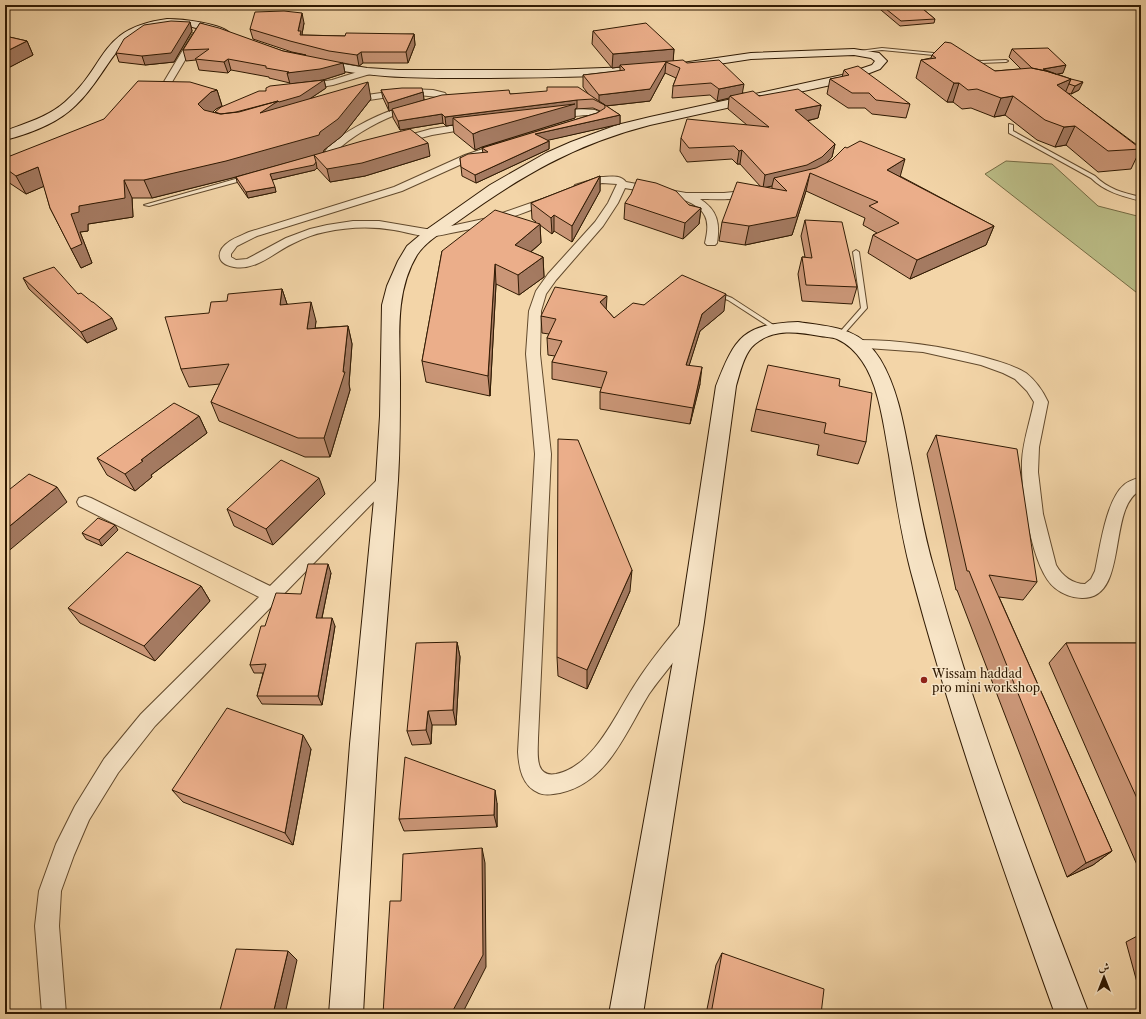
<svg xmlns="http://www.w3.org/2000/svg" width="1146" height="1019" viewBox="0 0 1146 1019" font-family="'Libre Caslon Text',Amiri,serif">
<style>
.green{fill:#bbbd87;stroke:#766c45}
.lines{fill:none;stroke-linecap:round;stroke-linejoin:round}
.lane-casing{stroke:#61492c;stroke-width:2}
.street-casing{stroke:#61492c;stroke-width:2}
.secondary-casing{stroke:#301a03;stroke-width:2}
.lane{fill:#f7e4c6;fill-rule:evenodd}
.street{fill:#f7e4c6;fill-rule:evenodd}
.secondary{fill:#f7e4c6;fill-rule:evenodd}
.wall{fill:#ca9677;stroke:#301a03;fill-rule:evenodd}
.shaded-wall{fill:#a47a61;stroke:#301a03}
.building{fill:#ebae8a;stroke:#301a03}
.poi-dot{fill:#8f2418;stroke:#f7e4c6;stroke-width:1.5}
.labels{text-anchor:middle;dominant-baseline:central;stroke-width:3;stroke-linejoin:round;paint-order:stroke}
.poi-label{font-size:12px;fill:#301a03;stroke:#f7e4c6;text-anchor:start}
</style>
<rect width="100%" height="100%" fill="#f3d5a8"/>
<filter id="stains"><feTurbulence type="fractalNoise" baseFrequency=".005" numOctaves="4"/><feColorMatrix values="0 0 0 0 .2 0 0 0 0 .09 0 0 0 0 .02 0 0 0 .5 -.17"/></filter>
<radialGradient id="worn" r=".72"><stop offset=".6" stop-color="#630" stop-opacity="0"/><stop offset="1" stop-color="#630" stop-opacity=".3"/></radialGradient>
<path class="green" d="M1006,161L1052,164L1098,206L1141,217V296L985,174Z"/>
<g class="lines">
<defs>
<path id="lane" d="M882,48L944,54L946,55L944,56L882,50L854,53L852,52Z
M971,59L981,61L1006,60L1008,61L1006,62L981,63L970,61L969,60Z
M1009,124L1013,125V131L1095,176C1108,189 1123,193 1141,197V201C1122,196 1105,192 1091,178L1009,133Z
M246,176L249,178L248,179L149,206L144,205Z
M856,250L859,252L867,308L843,335H839V333L861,308L853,252Z
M717,292L732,298L778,328L775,330L773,329L728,300L715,295L714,294Z"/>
<path id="street" d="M193,33H196L200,35L169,87H163L162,85Z
M367,69L371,72L370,74L333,85L304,90L300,87L301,85L332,80Z
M409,89L433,90L445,93L448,97C436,111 411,110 395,115C373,124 352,136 335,152L349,153L350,155L349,157L338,159L325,156L324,154C330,137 379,114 396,109C410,105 426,104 438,97L409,94L349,103L344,100L346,98Z
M578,109L595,110L604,115L599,119L582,125L577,122L579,120L592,115C582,114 555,120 549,115L554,112Z
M476,122L479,123L481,125L479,127L432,135L398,144L393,141L395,139L431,129Z
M504,142L507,143L509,145L507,147L473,159L402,191L257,236L237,246L231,254V257L236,260L247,259L286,238L310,229L327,225L353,221H379L426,229H437L488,218L551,196L555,197L556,199L555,201C521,214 487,227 451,233C445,234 439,236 433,236C420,237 407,232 394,230C372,226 347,227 325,232C314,234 304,238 294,243C274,252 257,271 234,267C215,264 216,250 230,241C236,237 243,235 249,232L394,187L465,155Z
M601,177C609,177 620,174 626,182L686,193H724L753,190L758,193C751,201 712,199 700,199C718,210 720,224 717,243L715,245H707L705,243C707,234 709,224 705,216C696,195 646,192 625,188L618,203L603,226L556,280L546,294L541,311L540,354L551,454L538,738C538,753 534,778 556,774C595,766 616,713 636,683C650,661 666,642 682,622L688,619L694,622L697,627C685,651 664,672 649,694C626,731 608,783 560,793C552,794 546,796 539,793C522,786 519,768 518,752L535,454L526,354L529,311L536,291L548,274L595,222L608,203L617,184L602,183L579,190L574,187L575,185Z
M858,340C900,340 942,346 983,357C997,361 1013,365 1026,373C1036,381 1043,391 1048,402L1039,447L1038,472L1043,514L1056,565C1062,576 1073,584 1085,584L1091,579L1095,571C1100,548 1106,500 1124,485C1128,481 1136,479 1141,477V490C1106,507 1130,599 1082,598C1073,598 1062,594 1055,588C1031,569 1021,491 1022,461C1023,441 1030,422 1034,402L1027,391L1015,379L1003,373L981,365L923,352L853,347L851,344L853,341Z
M387,473L392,475L395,479L392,483L155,726L118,773L89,820L74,855L61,891L59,926L66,1014H42L35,926L39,891L56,844L75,806L104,759L141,714L259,597L79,506L77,502L79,498L85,496L91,498L270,586L382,475Z"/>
<path id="secondary" d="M167,19C181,19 222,23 231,34L226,37C210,33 196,26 179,25C115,23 113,70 76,105C58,123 29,134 5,140V131C26,123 48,117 65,102C108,65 98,28 167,19Z
M854,49L879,53L887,61L880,69L849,81L650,125C575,144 519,177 457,222C444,231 426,241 417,255C394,293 400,339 400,382C400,414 400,447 398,480C392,568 383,656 378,744C372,834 368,924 363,1014H329L350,744L376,479L380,416L382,305L387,286L398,261L407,246L426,230L490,185L546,153L571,142L617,125L650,117L842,75L872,65L875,61L871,58L854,55L751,59L686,69L682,67L680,65L682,63L751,53Z
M314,59L367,68L398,70H548L632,67L636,68L638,71L636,74L632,75C577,77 522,78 467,78C412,78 364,78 310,64L308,62L310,60Z
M798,322C832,327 860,327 880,359C897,387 903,421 909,453C917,492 923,533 935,572C977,722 1033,869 1089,1014H1055C1003,869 951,722 911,572C901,534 895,494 889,455C884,427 879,385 862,361C856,352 848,344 837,339C832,337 825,337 820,336C798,332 774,328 755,344C744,353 740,373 736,386L704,622L643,1014H609L680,622L716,386C735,337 743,324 798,322Z"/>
</defs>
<use href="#lane" class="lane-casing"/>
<use href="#street" class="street-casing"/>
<use href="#secondary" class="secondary-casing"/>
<use href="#lane" class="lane"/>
<use href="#street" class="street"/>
<use href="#secondary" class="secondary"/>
</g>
<path class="wall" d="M875,5H918L935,19L934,23L900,26Z
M190,22L192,31L174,62L145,65L119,62L116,53Z
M200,23L283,51L306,55L292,52L253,39L250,29L304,23L302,34V35L345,36L414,34L415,45L408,63H363L359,66L343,63L345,73L323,80L297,83L324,80L326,88L311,98L371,99L342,136L324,150L323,152L430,156L365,176L330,182L317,168L315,170L272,180L276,192L248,198L237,182L236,177L152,198H132L133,217L88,224V231L80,232L92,263L81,268L50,208L44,186L26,194L5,180V158L217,90L222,106L216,109L213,112L216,113L215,112L266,91L290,84V83L269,78V77L231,70L228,73L199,70L196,60L186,61L183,50Z
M593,31L674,49L673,61L687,63L743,93L821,105L818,118L807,121L835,144L832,157L827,162L900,176L994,226L986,245L910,279L868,253L873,235L877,233L863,225L865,218L806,191L792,235L745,245L719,241L722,222L761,187L740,164H737L732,159L687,162L680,151L681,138L747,125L728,109L729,98L717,101L710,95L672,98L673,86L676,78L665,73L650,101L606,106L620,115V124L548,140L549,141V149L476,183L462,176L460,158L483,153L482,148L597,113L600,111L593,108L575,109V118L482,147L475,150L454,133L453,125L446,126L443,123L400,130L393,118L392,110L389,111L383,98L381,90L423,92L424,100L510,94L589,95L583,87V75L620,71V67L612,68L592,44ZM772,186V189L766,187Z
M5,36L27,41L33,55L10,67L5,68Z
M1012,49L1063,73L1057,74L1071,79L1079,90L1071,94L1067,93L1141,148L1131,169L1098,172L1066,145L1055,147L1037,140L1005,115L994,117L971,108L962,109L953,102H947L916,78L921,60L931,58L932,55L995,71L1021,69L1009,57Z
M844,70L910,104L906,118L872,114L865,108H848L827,94L830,79L842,77Z
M600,176V191L572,242L554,231L552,234L540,225L541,243L531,252L543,257L544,277L519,295L496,284L490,396L426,382L422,361L442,251L536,222L532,219L531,203Z
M625,203L689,205L701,208L699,224L683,239L624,219Z
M805,220L857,287L852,304L802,301L798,274L802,257H805L801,236Z
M23,278L78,294L117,329L87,343L29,289Z
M282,289L287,304L316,321L315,328L348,326L352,344L349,384L350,390L330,457H305L219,421L211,402L220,384L189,387L181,369L209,313L227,301Z
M644,305L724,311L700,331L689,365L700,384L690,424L600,409V392L602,388L552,379V362L555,356L548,355L547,338L549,334L542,333L541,316L607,310L614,318Z
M839,386L866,442L858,464L817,455L819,445L751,431L756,409Z
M199,416L207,433L151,475L152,477L135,491L107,475L97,458Z
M936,435L1037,582L1023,600L999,597L1112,851L1093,865L1067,877L957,590H956L927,454Z
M325,494L273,545L234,526L227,509Z
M118,530L102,546L86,539L82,533Z
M331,573L322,618L335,626L322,705L262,704L257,696L263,673H254L250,665L265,626L301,594Z
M201,586L210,601L155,661L80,623L68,608Z
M630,591L587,689L558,676L557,657Z
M457,642L460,657L456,725H432L431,744L412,745L407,731Z
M1066,643H1141V874L1049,663Z
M311,749L293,845L183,802L172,790Z
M497,803V827L404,831L399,819Z
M1141,934V997L1126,942Z
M722,953L821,1014H706L716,965Z"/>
<path class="shaded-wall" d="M302,13L304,23L302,34L304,41L303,44L298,31Z
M190,22L192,31L174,62L145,65L142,56Z
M414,34L415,45L408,63L406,52Z
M27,41L33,55L10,67L5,57V52Z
M674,49L673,63L666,62L665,73L650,101L605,106V105L599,102V95L650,89L620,65V67L612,68L613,54Z
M361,52L363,63L359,66L357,55Z
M228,59L231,70L228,73L224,62Z
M343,63L345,73L323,80L290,84L287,73Z
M1066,65L1063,73L1043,77V69Z
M1071,79L1063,98L1057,85Z
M324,80L326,88L302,104L234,122Z
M368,82L371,99L342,136L324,150L323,153L232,178L152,198L144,180L320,132Z
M1083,82L1079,90L1071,94L1075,86Z
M954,83H959L953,102H947Z
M744,84L742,95L730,96L729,98L717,101L719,89Z
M217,90L222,106L216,109L204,121L198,104L211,92Z
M423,92L424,100L389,111L388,103Z
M1013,96L1005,115L994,117L1001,98Z
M577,100V108L575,109V118L482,147L475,150L473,134L480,131L453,118V125L446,126L445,117Z
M821,105L818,118L793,124L795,110Z
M442,114L443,123L400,130L398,121Z
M620,115V124L536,143L535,134Z
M1075,126L1066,145L1055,147L1064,127Z
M549,141V149L476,183L475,175Z
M428,143L430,156L365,176L330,182L327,169Z
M835,144L832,157L819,171L810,173L806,191L792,235L745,245L749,226L809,176L774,178L772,186L763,188L765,175Z
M742,150L740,164H737L739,151Z
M905,159L900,177L887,170Z
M316,162L317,168L315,170L272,180L270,174Z
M38,167L47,185L26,194L16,176Z
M600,176V191L572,242V226Z
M124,180L132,198L133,217L88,224V231L80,232L92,263L81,268L71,249V214L79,206Z
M275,187L276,192L248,198L246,192Z
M701,208L699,224L683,239L685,223Z
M554,215V231L552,234L551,218Z
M540,224L541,243L516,264L515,245Z
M994,226L986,245L910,279L917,260Z
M543,257L544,277L519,295L518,275Z
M495,264L496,284L490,396L488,376Z
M282,289L288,307L280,305Z
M726,294L724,311L700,331L684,382L686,365L702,314Z
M607,296L606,312L600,302Z
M311,302L316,321L313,347L307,329Z
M112,318L117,329L87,343L81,332Z
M348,326L352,344L349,384L350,390L330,457L324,438L343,372Z
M702,367L700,384L690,424L693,408Z
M199,416L207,433L151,475L152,477L135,491L125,474L141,460Z
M319,478L325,494L273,545L266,529Z
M57,487L67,502L5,554V530Z
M115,525L118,530L102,546L99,540Z
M328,564L331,573L320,627L316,618Z
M632,570L630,591L587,689V670Z
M201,586L210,601L155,661L144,646Z
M332,618L335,626L322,705L318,696Z
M457,642L460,657L456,725L453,710Z
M428,711L432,725L431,744L426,730Z
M303,735L311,749L293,845L285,833Z
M495,790L497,803V827L494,815Z
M482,848L485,863L486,967L462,1014H451Z
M1112,851L1093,865L1067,877L1086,863Z
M288,951L297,960L285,1014H273Z"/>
<path class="building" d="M881,5H918L935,19L901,21Z
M284,11L302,13L298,31H301L300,35L345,36L346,33L414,34L406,52H361L357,55L329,51L290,41L250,29L255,12Z
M171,21L190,22L171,53L142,56L116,53L124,39L144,25Z
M200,23L219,28L283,51L343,63L320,69L287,73L289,72L266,68V66L228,59L224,62L195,59L209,49L183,50Z
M646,23L674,49L613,54L593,31Z
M5,36L27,41L5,52Z
M945,42L951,43L995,71L1031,68L1046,71L1071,79L1057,85L1141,149L1108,151L1075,126L1064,127L1045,120L1013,96L1001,98L977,89L968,90L959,83H954L921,60L936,58L932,55Z
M1048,48L1066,65L1043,69L1056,74L1046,71L1032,68L1012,49Z
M683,60L687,63L719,60L744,84L719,89L711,83L673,86L680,68L666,62L650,89L599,95L583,75L625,70L620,65Z
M858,66L910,104L876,100L869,93H852L830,79L849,75L844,70Z
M1071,79L1083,82L1075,86L1069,84Z
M324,80L300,96L279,102L278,101L236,112L221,114L215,112L221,107L259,91H266V88L270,86Z
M138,81L190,82L217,90L211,92L198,104L204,110L220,114L239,112L278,101L260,113L368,82L338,119L320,132L319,135L226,161L144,180H124L125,198L79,206V212L71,214L82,244L71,249L50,208L38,167L16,176L5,168V158L104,119Z
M547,87H578L605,105L593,99L577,100L445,117L442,114L398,121L392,109L442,95L509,90L510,94L547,91Z
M402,88H422L423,92L388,103L381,90Z
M798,89L821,105L795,110L835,144L822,157L807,165L765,175L742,150L739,151L734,146L689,148L681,138L687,119L769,127L730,96L753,91L759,96Z
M575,104L480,131L473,134L453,118Z
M605,105L620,115L535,134L549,141L475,175L461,167L460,158L468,154L488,152L482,148L597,113L605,108Z
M410,129L428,143L362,163L327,169L314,155L362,141Z
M860,141L905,159L887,170L994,226L917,260L873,235L899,223L869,206L878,202L810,173L796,217L749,226L722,222L737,182L787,191L774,178L816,168L832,160L845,147L847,148Z
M314,155L316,162L314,165L270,174L275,187L246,192L236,177Z
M600,176L572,226L554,215L551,218L531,203Z
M637,179L656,183L676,191L689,205L701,208L685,223L625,203L631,194Z
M495,210L540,224L515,245L543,257L518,275L495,264L488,376L422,361L442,251Z
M805,220L842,222L857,287L806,285L802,257L812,258Z
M54,267L78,294L81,293L92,302H93L112,318L81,332L23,278Z
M682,275L726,294L702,314L686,365L702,367L693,408L600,392L607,372L552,362L562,341L547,338L556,319L541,316L555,287L607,296L600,302L614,318L633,303L644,305Z
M282,289L280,305L311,302L307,329L348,326L343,372H345L324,438H298L211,402L229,364L181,369L165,317L209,313L211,302L227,301L228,294Z
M768,365L840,379L839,386L872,393L866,442L824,433L826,423L756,409Z
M174,403L199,416L141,460L143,461L125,474L97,458Z
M936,435L1017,449L1037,582L989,575L1112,851L1086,863L969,571H967Z
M558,439L578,440L632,570L587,670L557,657Z
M281,460L319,478L266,529L227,509Z
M29,474L57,487L5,530V493Z
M98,518L115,525L99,540L82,533Z
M127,552L201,586L144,646L68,608Z
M308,564H328L316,618H332L318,696H257L266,664L250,665L261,626H265L276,593L301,594Z
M457,642L453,710L428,711L426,730L407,731L416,643Z
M1066,643H1141V807Z
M227,708L303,735L285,833L172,790Z
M405,757L495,790L494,815L399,819Z
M482,848L483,955L451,1014H383L390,901H401L403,854Z
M236,949L288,951L273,1014H219Z
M722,953L824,989L821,1014H711Z"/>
<circle class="poi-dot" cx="924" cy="680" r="4"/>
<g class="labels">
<g class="poi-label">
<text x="932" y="673">Wissam haddad<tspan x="932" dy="14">pro mini workshop</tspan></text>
</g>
</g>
<rect width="1146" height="1019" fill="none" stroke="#f3d5a8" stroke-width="20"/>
<rect x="6" y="6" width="1134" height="1007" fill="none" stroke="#301a03" stroke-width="2"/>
<rect x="10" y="10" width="1126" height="999" fill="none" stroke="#301a03"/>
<g transform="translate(1104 977)" stroke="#f7e4c6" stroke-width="3" paint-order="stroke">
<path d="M0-3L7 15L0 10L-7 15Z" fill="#301a03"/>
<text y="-6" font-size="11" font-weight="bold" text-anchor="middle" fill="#301a03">ش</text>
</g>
<rect width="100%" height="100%" filter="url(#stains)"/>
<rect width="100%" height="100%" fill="url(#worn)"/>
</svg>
